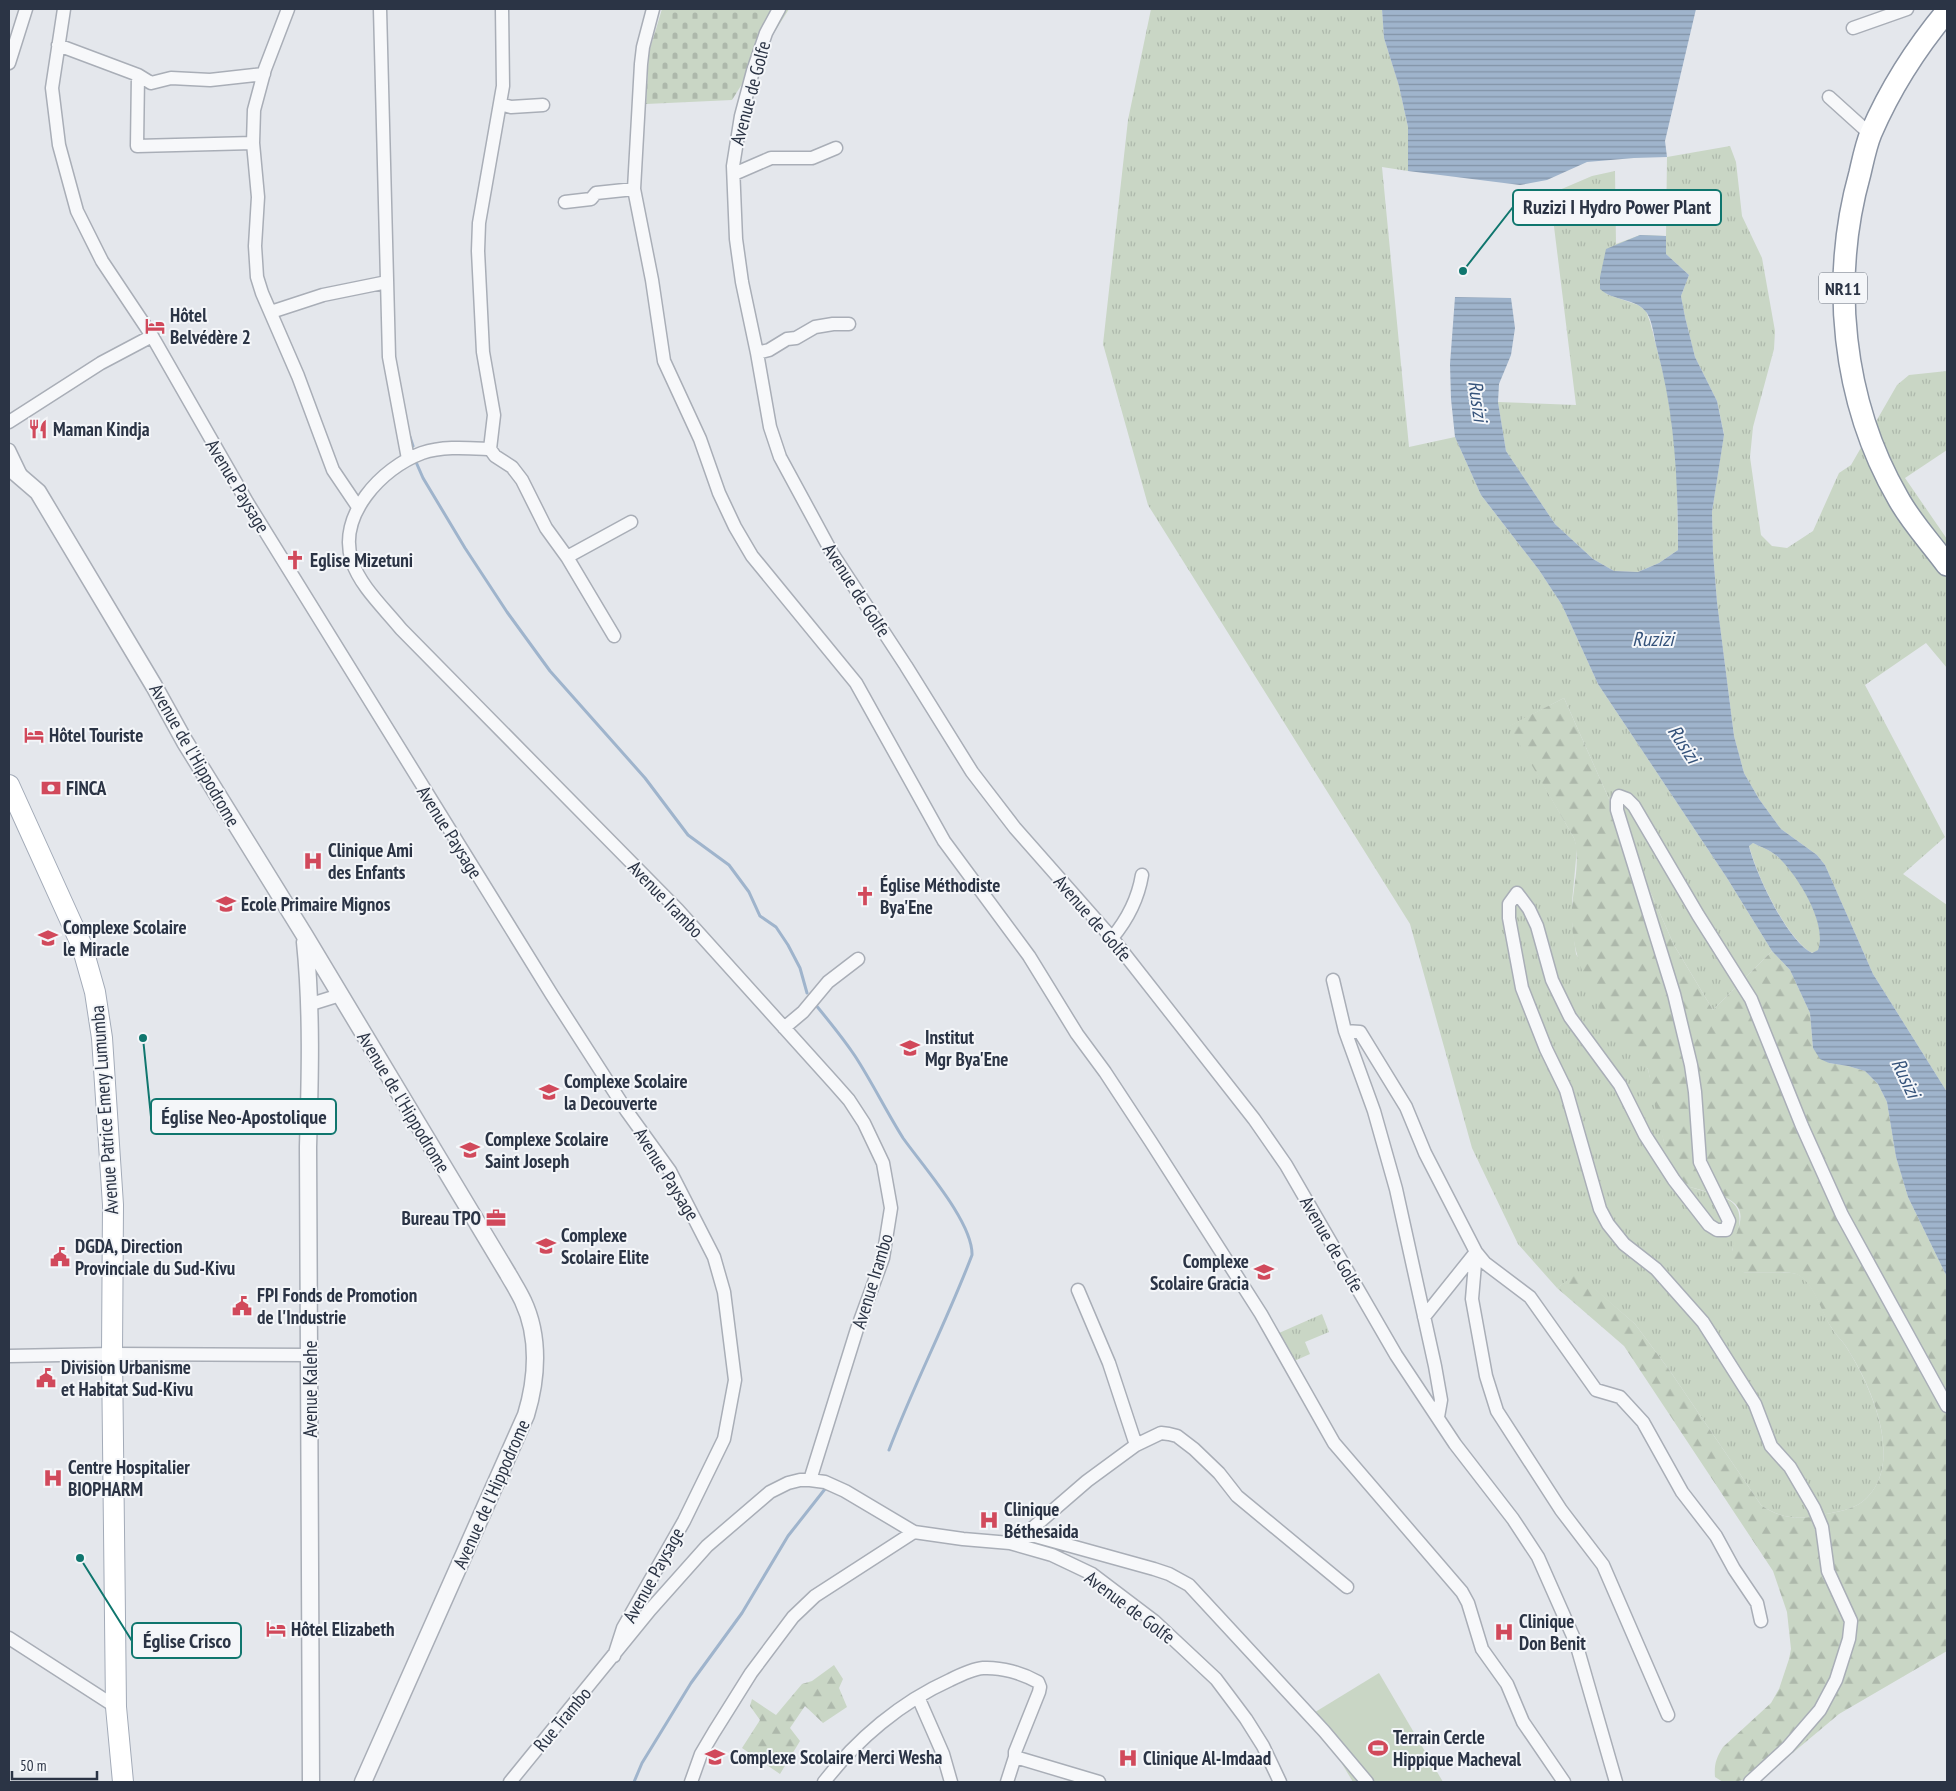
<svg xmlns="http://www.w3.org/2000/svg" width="1956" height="1791" viewBox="0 0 1956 1791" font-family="'PT Sans Narrow',sans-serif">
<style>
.grass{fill:url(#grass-tufts)}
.forest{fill:url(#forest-firs)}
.cemetery{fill:url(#cemetery-stones)}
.pitch{fill:#c9d6c5}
.water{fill:url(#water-rules);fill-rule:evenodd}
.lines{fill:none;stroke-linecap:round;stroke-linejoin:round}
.stream{stroke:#9fb4cc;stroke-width:3}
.minor-casing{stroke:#a9aeb7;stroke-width:15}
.tertiary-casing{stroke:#a9aeb7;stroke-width:19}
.primary-casing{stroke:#a3abb8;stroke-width:22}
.trunk-casing{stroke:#8b94a3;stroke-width:24}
.minor{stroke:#f7f8fa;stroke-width:12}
.tertiary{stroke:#f7f8fa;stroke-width:16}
.primary{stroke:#fff;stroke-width:20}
.trunk{stroke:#fff;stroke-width:21}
.labels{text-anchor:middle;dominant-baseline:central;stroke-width:4;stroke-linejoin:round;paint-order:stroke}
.shield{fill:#f4f6f9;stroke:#676e7b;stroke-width:1}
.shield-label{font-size:18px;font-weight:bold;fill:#2b3445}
.street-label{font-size:19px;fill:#2b3445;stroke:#f4f6f9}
.poi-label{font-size:19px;font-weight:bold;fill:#2b3445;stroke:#f4f6f9;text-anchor:start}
.water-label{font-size:20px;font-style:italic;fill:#34527a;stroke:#f4f6f9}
.leader{fill:none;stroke:#0f766e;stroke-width:2}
.callout-dot{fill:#0f766e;stroke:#f4f6f9;stroke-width:2}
.callout{fill:#f4f6f9;stroke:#0f766e;stroke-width:2}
.callout-label{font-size:20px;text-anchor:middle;font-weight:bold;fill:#2b3445}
</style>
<defs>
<pattern id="grass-tufts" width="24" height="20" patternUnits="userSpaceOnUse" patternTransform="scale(1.25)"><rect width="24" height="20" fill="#c9d6c5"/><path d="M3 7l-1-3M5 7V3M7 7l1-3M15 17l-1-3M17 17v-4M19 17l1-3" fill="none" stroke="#adb8ab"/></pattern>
<pattern id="forest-firs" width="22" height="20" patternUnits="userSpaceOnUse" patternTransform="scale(1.25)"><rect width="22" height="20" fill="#c9d6c5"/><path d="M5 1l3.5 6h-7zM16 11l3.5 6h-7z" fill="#adb8ab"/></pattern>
<pattern id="cemetery-stones" width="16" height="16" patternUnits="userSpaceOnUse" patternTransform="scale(1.25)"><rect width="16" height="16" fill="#c9d6c5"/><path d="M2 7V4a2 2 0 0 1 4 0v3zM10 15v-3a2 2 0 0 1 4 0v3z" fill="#adb8ab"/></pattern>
<pattern id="water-rules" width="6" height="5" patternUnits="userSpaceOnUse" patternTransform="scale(1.25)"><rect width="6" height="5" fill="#9fb4cc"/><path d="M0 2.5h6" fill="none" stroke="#8293a7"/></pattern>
</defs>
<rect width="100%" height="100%" fill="#e4e7ec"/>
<path class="grass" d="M1151,9H1382L1384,38L1399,86L1408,127V171L1382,167L1409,447L1455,437L1481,495L1539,570L1562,605L1598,684L1727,878L1772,951L1713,1010L1674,945L1564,698L1510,726L1574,838L1577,848L1576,859L1572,902V923L1576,954L1648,1069L1664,1142L1690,1187C1733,1200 1751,1199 1732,1250L1743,1272C1753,1273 1789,1271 1797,1274C1813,1280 1823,1314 1831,1327C1835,1334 1841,1339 1845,1345C1870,1383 1908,1466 1862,1502C1853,1509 1837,1512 1826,1514C1802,1520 1782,1520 1761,1505L1670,1371L1635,1324L1577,1274L1557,1288L1518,1244L1472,1148L1410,924L1148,505L1103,344L1128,120Z
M1730,146L1736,162L1742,216L1762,258L1775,331L1774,349L1753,427L1750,457L1761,535L1772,546L1787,548L1813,531L1839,473L1851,465L1897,385L1909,375L1947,371V450L1905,478L1947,539V668L1926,643L1865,685L1945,837L1903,874L1947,905V1092L1873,974L1825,865L1817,855L1781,829L1759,799L1744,773L1734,736L1717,602L1713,553L1712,512L1724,434L1717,401L1695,357L1685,317L1681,296L1689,275L1666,254L1606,294L1638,305L1646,311L1650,322L1665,380L1673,428L1677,472L1678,550L1659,563L1638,572L1614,571L1593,559L1555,524L1506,451L1498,402L1576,405L1550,194L1592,176L1615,171L1616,244L1640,235L1666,236L1667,157Z
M1753,843C1761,847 1770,850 1777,856C1798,874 1827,922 1819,950L1812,953C1787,940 1755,872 1749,845Z
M1322,1314L1329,1332L1305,1342L1310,1354L1292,1362L1279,1333Z"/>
<path class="forest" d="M1564,698L1674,945L1713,1010L1772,951L1790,970L1810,1013L1813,1048L1829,1063L1848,1066L1865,1071L1878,1084L1887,1102L1896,1157L1908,1197L1947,1277V1651L1839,1714L1770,1772L1735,1782H1723L1715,1777C1714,1765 1716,1758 1723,1747L1771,1703L1779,1689L1789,1659L1791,1649L1787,1612L1773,1571L1624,1346L1557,1288L1577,1273L1635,1324L1670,1371L1761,1505C1782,1520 1802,1520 1826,1514C1837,1512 1853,1509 1862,1502C1908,1466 1870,1382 1845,1345C1841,1339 1835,1334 1831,1327C1822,1314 1813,1280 1796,1274C1789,1271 1753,1273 1743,1272L1738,1270C1734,1264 1732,1259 1732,1252C1733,1232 1755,1210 1724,1197C1713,1193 1701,1190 1690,1187C1664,1170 1654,1099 1648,1069C1638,1055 1624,1045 1613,1033C1607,1027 1604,1017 1600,1009C1586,982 1573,954 1572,922C1570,895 1582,865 1574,838L1509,726Z
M834,1665L843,1679L839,1688L847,1707L823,1723L805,1706L790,1728L800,1741L780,1774L742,1748L760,1720L750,1706L752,1699L776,1715L802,1684L812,1681Z"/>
<path class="cemetery" d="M662,9H789L732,100L646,104L649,52Z"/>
<path class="pitch" d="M1379,1673L1443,1782H1353L1312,1714Z"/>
<path class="water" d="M1382,9H1696L1665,141L1667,157L1634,158L1587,162L1547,180L1520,185L1408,171V127L1399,86L1384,38Z
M1640,235L1666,236V254L1689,275L1681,296L1685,317L1695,357L1717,401L1724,435L1712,512L1713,553L1717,602L1734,736L1744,773L1759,799L1781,829L1817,855L1825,865L1873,974L1947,1092V1277L1908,1197L1896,1157L1887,1102L1878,1084L1865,1071L1848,1066L1829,1063L1820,1059L1813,1048L1810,1013L1790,970L1772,951L1727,878L1598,684L1562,605L1539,570L1481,495L1455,437L1451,399L1450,364L1455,297L1511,298L1515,328L1511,355L1499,384L1498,402L1506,451L1555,524L1593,559L1614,571L1638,572L1659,563L1678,550C1678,482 1675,415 1657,349C1654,338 1653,323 1647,313C1637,298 1612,301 1600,289V277L1606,249ZM1753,843C1761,847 1770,850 1777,856C1797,874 1828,923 1818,950L1812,953C1787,941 1755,872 1749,846Z"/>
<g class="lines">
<path class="stream" d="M410,437L413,446
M416,462L423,478L465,548L507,612L550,671L645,778L688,835L729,865L749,892L760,916L776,927L788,945L800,968L807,993
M815,1004C829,1021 843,1038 855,1056C872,1082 886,1111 903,1138C922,1165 973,1222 972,1255C947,1321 914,1384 889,1450
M634,1782L642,1763L691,1683L742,1613L788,1536L825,1489"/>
<defs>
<path id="minor" d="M64,9L52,88L59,145L77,211L102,261L152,336L247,502L552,995L626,1110L670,1171L714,1257L724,1292L735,1380L724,1439L684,1521L623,1628L614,1656
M288,9L265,69L254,110L253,143L258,197L255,246L257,277L262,293L298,376L333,470L358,507
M380,9L389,357L408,459
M502,9L503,86L479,223L478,251L483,352L494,415L490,449L495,456L512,467L522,480L546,528L567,557L614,636
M653,9L643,47L641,64L634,189L652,280L664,361L700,439L719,493L735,527L752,556L856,683L944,841L1029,956L1077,1034L1105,1072L1151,1142L1261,1314L1334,1443L1462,1592L1468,1603L1482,1649L1507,1684L1523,1722L1564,1782
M779,9L766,33L753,71L741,116L733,166L736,239L742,282L757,353L770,427L780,457L832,553L906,666L972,772L1015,828L1112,938L1254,1119L1286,1165L1396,1355L1455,1444L1513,1519L1538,1557L1576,1643L1616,1782
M1853,28L1907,9
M58,45L138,75L137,146L253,143
M9,63L26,9
M138,75L151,83L171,78L210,80L264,74
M1829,97L1870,134
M500,104L511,107L543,105
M734,174L771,158H812L836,148
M565,202L591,199L596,193L634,189
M271,312L323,295L387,282
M757,353L769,350L787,339L796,338L815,327L833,324H849
M9,422L101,363L152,336
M490,449C467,448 443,446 422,453C381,468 337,516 352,561C360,586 384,608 401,629L678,910L834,1083L849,1100L864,1123L883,1163L891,1208L883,1258L857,1329L810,1480
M9,450L21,475
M567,557L631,522
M1112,938C1127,920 1138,899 1142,875
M1333,980L1345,1031L1374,1111L1396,1189L1435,1366L1441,1400L1438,1417
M308,1005L340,995
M784,1028L803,1012L828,982L858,959
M1345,1031L1360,1032L1406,1107L1425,1153L1476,1252L1485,1263L1530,1297L1596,1390L1620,1397L1643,1422L1682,1492L1716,1536L1734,1569L1757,1603L1761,1621
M1476,1252L1472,1299L1486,1376L1497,1411L1561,1510L1603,1565L1668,1715
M1078,1290L1109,1363L1136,1445
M1424,1317L1476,1252
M9,1356L112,1354L310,1355
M1024,1536H1035L1154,1569L1169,1574L1189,1585L1324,1731L1367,1782
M1021,1538L1087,1481L1136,1445L1161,1433L1169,1434L1177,1436L1194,1449L1219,1473L1237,1496L1347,1587
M9,1638L116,1707
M918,1697L943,1754L951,1782
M510,1782L650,1610L707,1546L770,1492L788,1483L800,1480H810L825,1482L845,1491L914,1532L963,1539L1010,1543L1052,1555L1092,1574L1154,1621L1216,1679L1246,1719L1263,1746L1280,1782
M691,1782L701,1754L714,1732L751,1673L793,1617L815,1596L914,1532
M824,1782C857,1739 901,1702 950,1680C960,1675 972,1669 983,1668C1001,1667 1022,1673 1038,1682L1040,1687L1039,1692L1015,1752V1757L1099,1782
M1007,1782L1015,1757
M1750,1782L1788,1747L1820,1710L1836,1680L1849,1639L1851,1621L1828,1571L1822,1527L1814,1508L1790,1467L1771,1446L1755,1404L1703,1322L1656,1269L1624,1244L1608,1224L1600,1209L1566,1090L1546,1049L1522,988L1509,918V904L1517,893L1529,909L1537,926L1552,980L1570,1017L1620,1085L1645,1135L1674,1180L1709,1225L1717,1230H1726L1729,1221L1700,1162L1695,1092L1691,1065L1674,994L1617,810V801L1619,796L1627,799L1634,806L1698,915L1751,999L1802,1126L1842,1215L1947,1406"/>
<path id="tertiary" d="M9,467L38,492L154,686L185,742L305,936L508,1274C513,1283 519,1292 523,1301C540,1337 537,1379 526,1415L363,1782
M305,942C312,1010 310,1079 308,1147L311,1782"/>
<path id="primary" d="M9,785L82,946L95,992L102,1038L113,1205L112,1354L116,1707L123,1782"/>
<path id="trunk" d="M1947,11C1917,47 1890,89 1871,133C1866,145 1863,160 1860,173C1830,280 1842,401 1898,498C1911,522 1931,543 1947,565"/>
</defs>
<use href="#minor" class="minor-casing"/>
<use href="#tertiary" class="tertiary-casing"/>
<use href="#primary" class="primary-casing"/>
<use href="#trunk" class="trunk-casing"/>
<use href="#minor" class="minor"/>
<use href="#tertiary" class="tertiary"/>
<use href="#primary" class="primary"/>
<use href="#trunk" class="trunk"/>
</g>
<defs>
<symbol id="hotel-bare" viewBox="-9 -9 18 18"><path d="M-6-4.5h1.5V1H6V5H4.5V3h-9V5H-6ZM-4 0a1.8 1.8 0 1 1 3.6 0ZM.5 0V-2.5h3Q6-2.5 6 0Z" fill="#d1495b" stroke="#f4f6f9" stroke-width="2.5" paint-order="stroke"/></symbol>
<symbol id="restaurant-bare" viewBox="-9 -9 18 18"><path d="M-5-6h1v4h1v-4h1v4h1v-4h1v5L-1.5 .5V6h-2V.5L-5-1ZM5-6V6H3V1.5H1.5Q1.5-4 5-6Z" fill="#d1495b" stroke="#f4f6f9" stroke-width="2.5" paint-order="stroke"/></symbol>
<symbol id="church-bare" viewBox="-9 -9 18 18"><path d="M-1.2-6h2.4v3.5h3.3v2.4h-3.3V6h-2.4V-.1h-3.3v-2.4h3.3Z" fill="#d1495b" stroke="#f4f6f9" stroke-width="2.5" paint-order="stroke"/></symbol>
<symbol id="bank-bare" viewBox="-9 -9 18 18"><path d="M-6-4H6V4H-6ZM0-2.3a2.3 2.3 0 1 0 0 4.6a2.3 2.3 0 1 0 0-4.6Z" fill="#d1495b" stroke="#f4f6f9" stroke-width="2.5" paint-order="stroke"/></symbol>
<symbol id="hospital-bare" viewBox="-9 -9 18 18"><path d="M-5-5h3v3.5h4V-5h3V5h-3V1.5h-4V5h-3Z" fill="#d1495b" stroke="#f4f6f9" stroke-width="2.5" paint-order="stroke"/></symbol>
<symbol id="school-bare" viewBox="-9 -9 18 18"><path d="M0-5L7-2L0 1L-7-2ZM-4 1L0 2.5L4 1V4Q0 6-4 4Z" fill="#d1495b" stroke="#f4f6f9" stroke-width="2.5" paint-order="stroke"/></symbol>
<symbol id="office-bare" viewBox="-9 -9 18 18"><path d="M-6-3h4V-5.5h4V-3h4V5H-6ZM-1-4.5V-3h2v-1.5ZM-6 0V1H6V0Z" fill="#d1495b" stroke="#f4f6f9" stroke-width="2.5" paint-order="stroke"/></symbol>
<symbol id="civic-bare" viewBox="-9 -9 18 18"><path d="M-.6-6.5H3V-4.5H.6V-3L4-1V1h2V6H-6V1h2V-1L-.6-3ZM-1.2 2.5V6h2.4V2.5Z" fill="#d1495b" stroke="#f4f6f9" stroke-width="2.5" paint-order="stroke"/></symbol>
<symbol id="stadium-bare" viewBox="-9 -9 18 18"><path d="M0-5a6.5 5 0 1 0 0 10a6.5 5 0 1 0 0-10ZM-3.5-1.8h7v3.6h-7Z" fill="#d1495b" stroke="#f4f6f9" stroke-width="2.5" paint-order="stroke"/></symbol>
</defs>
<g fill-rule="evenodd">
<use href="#hotel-bare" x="141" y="312" width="28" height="28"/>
<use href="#restaurant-bare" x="24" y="415" width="28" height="28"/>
<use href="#church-bare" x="281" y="546" width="28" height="28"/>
<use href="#hotel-bare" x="20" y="721" width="28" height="28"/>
<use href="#bank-bare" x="37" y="774" width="28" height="28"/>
<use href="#hospital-bare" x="299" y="847" width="28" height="28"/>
<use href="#church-bare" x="851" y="882" width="28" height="28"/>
<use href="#school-bare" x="212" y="890" width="28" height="28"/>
<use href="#school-bare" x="34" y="924" width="28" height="28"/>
<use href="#school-bare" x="896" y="1034" width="28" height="28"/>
<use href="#school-bare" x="535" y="1078" width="28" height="28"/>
<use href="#school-bare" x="456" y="1136" width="28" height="28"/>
<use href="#office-bare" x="482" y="1204" width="28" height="28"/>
<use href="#school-bare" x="532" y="1232" width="28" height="28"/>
<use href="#civic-bare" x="46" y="1243" width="28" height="28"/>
<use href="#school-bare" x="1250" y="1258" width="28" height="28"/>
<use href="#civic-bare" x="228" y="1292" width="28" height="28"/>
<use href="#civic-bare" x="32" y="1364" width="28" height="28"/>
<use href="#hospital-bare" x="39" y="1464" width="28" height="28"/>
<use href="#hospital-bare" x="975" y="1506" width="28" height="28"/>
<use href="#hotel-bare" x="262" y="1615" width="28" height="28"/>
<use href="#hospital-bare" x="1490" y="1618" width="28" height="28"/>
<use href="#stadium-bare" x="1364" y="1734" width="28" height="28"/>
<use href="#school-bare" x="701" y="1743" width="28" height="28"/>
<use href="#hospital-bare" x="1114" y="1744" width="28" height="28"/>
</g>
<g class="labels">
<rect class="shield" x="1819" y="272.5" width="48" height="31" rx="4"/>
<g class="shield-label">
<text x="1843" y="288">NR11</text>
</g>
<g class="street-label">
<text transform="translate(750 93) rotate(-75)">Avenue de Golfe</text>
<text transform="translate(238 486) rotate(59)">Avenue Paysage</text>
<text transform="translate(857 590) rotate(57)">Avenue de Golfe</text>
<text transform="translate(195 755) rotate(60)">Avenue de l'Hippodrome</text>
<text transform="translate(450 832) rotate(58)">Avenue Paysage</text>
<text transform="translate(666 899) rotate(46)">Avenue Irambo</text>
<text transform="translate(1093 918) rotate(49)">Avenue de Golfe</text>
<text transform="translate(404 1102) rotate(59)">Avenue de l'Hippodrome</text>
<text transform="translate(104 1110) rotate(-94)">Avenue Patrice Emery Lumumba</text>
<text transform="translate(667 1174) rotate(58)">Avenue Paysage</text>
<text transform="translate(1332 1244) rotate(60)">Avenue de Golfe</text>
<text transform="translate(872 1281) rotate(-73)">Avenue Irambo</text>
<text transform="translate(310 1389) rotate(-90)">Avenue Kalehe</text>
<text transform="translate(491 1494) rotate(-66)">Avenue de l'Hippodrome</text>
<text transform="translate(653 1575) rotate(-61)">Avenue Paysage</text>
<text transform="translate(1130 1607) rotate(37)">Avenue de Golfe</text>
<text transform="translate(562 1719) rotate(-50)">Rue Trambo</text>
</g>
<g class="poi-label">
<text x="170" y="315">Hôtel<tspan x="170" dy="22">Belvédère 2</tspan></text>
<text x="53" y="429">Maman Kindja</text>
<text x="310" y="560">Eglise Mizetuni</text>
<text x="49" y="735">Hôtel Touriste</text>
<text x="66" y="788">FINCA</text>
<text x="328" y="850">Clinique Ami<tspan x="328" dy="22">des Enfants</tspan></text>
<text x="880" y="885">Église Méthodiste<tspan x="880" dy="22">Bya'Ene</tspan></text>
<text x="241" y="904">Ecole Primaire Mignos</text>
<text x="63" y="927">Complexe Scolaire<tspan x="63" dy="22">le Miracle</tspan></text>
<text x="925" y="1037">Institut<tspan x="925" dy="22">Mgr Bya'Ene</tspan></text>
<text x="564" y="1081">Complexe Scolaire<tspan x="564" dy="22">la Decouverte</tspan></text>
<text x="485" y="1139">Complexe Scolaire<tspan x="485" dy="22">Saint Joseph</tspan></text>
<text x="481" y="1218" text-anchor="end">Bureau TPO</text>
<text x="561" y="1235">Complexe<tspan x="561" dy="22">Scolaire Elite</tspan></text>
<text x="75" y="1246">DGDA, Direction<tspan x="75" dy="22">Provinciale du Sud-Kivu</tspan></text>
<text x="1249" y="1261" text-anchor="end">Complexe<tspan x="1249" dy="22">Scolaire Gracia</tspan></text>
<text x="257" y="1295">FPI Fonds de Promotion<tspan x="257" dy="22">de l'Industrie</tspan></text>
<text x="61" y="1367">Division Urbanisme<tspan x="61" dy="22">et Habitat Sud-Kivu</tspan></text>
<text x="68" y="1467">Centre Hospitalier<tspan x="68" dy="22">BIOPHARM</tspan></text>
<text x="1004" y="1509">Clinique<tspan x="1004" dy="22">Béthesaida</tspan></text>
<text x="1519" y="1621">Clinique<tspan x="1519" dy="22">Don Benit</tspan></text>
<text x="291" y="1629">Hôtel Elizabeth</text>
<text x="1393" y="1737">Terrain Cercle<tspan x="1393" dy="22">Hippique Macheval</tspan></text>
<text x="730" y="1757">Complexe Scolaire Merci Wesha</text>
<text x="1143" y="1758">Clinique Al-Imdaad</text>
</g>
<g class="water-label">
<text transform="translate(1478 401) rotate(82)">Rusizi</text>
<text x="1653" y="639">Ruzizi</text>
<text transform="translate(1684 744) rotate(57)">Rusizi</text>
<text transform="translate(1906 1078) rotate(65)">Rusizi</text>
</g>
</g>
<path class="leader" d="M1463 271L1513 207M143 1038L151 1117M80 1558L132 1641"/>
<g class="callout-dot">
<circle cx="1463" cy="271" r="5"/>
<circle cx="143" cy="1038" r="5"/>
<circle cx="80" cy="1558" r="5"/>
</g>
<g class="callout">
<rect x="1513" y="190" width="208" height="35" rx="5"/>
<rect x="151" y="1099" width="185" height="35" rx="5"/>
<rect x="132" y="1623" width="109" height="35" rx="5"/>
</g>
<g class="callout-label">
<text x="1617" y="214">Ruzizi I Hydro Power Plant</text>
<text x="244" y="1124">Église Neo-Apostolique</text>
<text x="187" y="1648">Église Crisco</text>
</g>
<rect width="1956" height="1791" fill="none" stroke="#2b3445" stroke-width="20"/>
<path d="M12 1771v8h85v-8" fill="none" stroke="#2b3445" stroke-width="2.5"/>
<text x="20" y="1771" font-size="15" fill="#2b3445" stroke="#f4f6f9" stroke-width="4" paint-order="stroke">50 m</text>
</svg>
